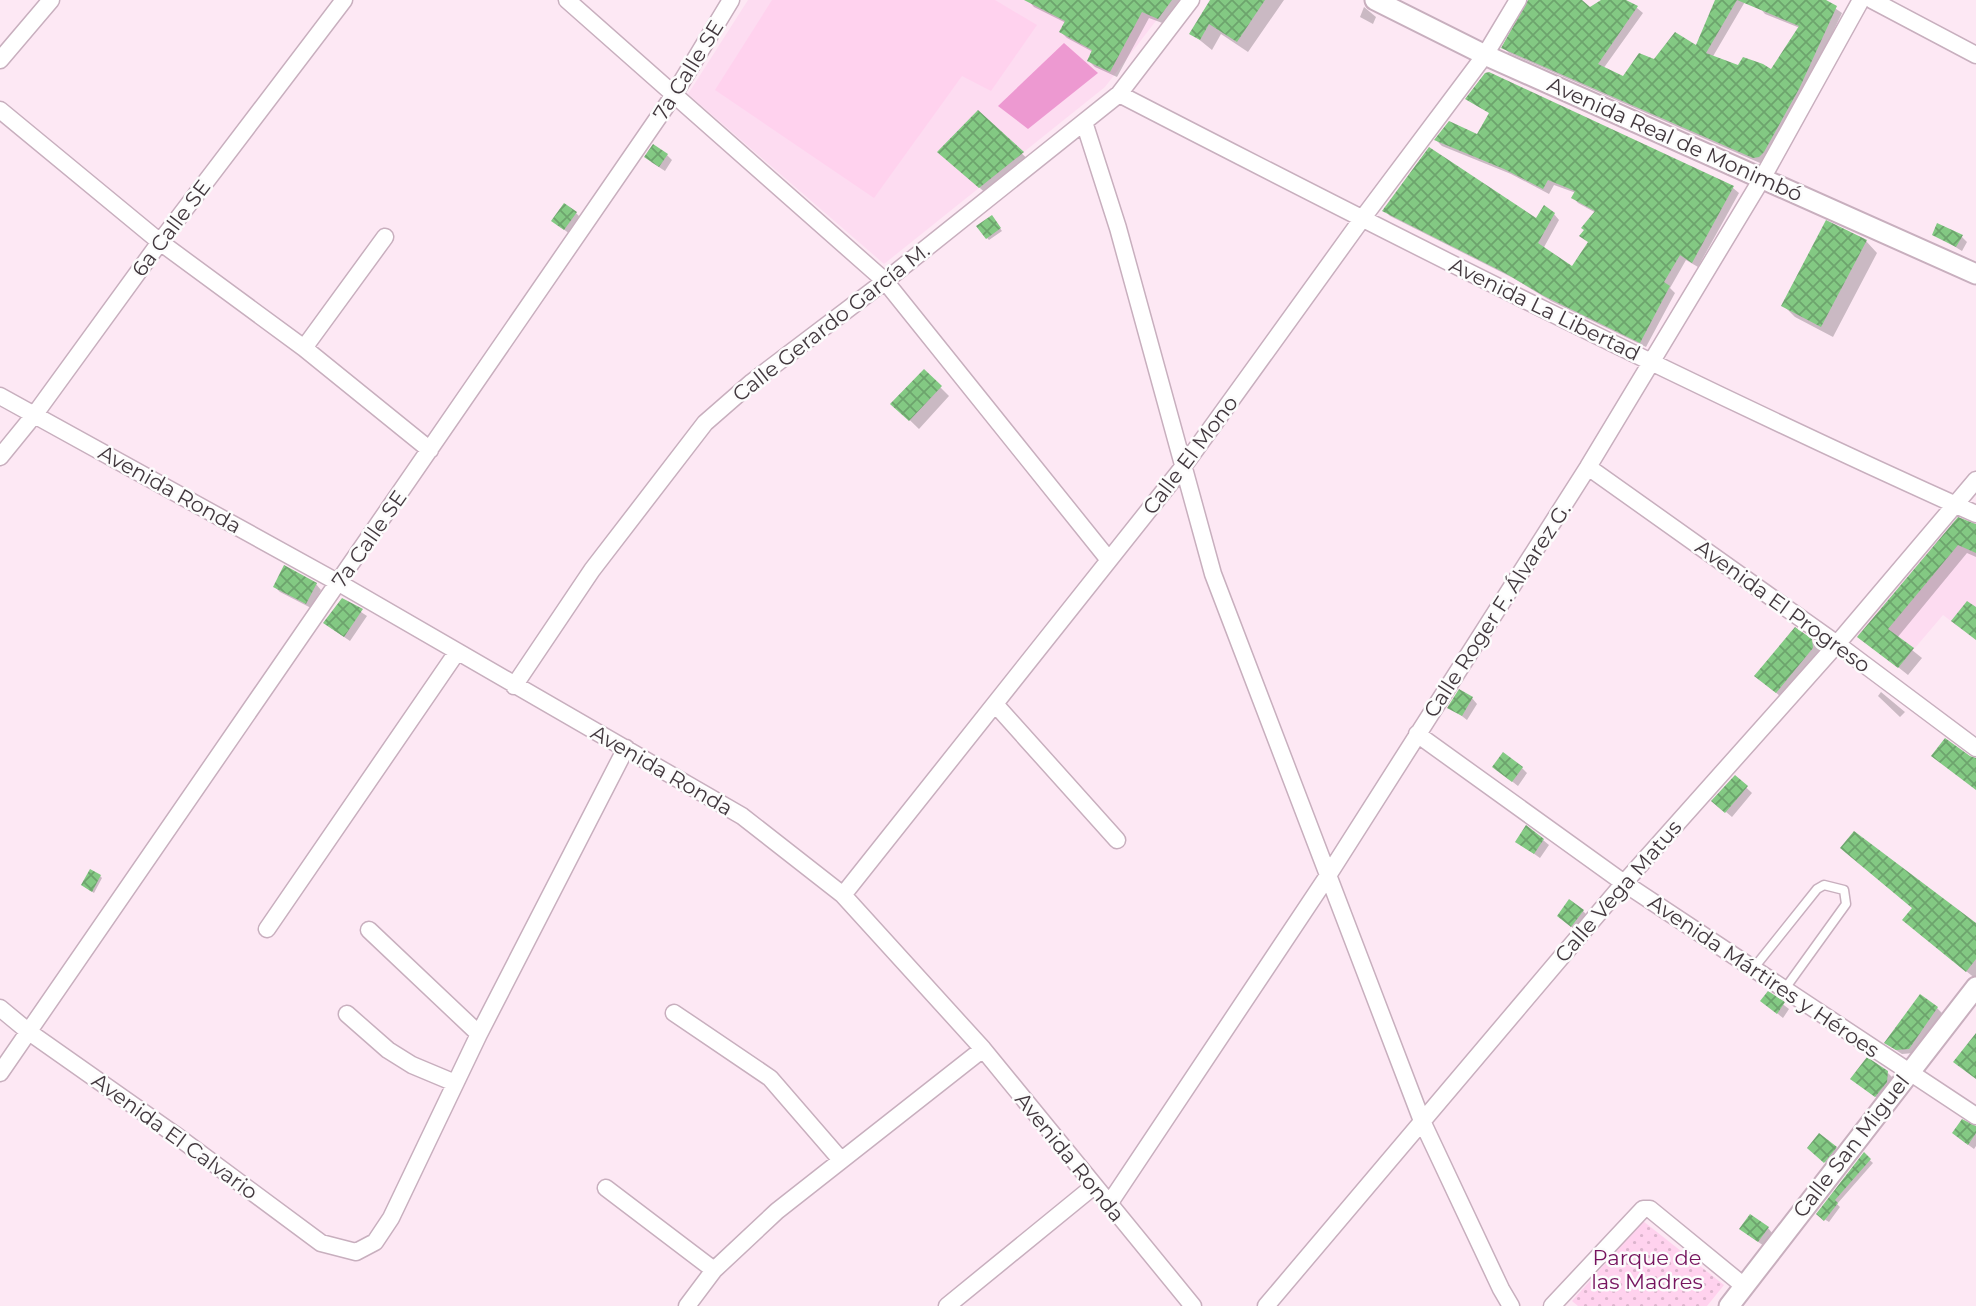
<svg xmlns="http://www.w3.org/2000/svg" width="1976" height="1306" viewBox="0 0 1976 1306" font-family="Montserrat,sans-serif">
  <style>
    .built { fill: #fddcf1 }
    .grass { fill: url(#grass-dots) }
    .pitch { fill: #ffd2ee }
    .water { fill: #ed99d1 }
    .shadow { fill: #0003 }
    .building { fill: url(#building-cross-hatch) }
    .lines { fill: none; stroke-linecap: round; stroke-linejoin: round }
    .service-casing { stroke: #c8afbe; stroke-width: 11 }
    .minor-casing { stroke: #c8afbe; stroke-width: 19 }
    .tertiary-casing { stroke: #c8afbe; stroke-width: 23 }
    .service { stroke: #fff; stroke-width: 8 }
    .minor { stroke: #fff; stroke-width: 16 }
    .tertiary { stroke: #fff; stroke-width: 19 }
    .labels { text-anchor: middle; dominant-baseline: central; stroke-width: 5; stroke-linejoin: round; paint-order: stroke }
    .street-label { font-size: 21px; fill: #42383e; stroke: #fcfcfc }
    .park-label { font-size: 21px; fill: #76145e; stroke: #fcfcfc }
  </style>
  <defs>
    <pattern id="grass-dots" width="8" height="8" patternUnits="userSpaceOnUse" patternTransform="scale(1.75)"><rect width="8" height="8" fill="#ffd2ee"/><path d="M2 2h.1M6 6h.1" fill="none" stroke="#dcb5cd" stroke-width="1.8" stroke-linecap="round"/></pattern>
    <pattern id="building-cross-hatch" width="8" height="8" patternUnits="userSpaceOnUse" patternTransform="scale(1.75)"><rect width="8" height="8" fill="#83c983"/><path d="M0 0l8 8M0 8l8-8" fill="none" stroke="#6da46d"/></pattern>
  </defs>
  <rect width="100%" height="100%" fill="#fde8f4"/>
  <path class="built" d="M748,0H1172L1105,87L884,264L688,94Z
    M1955,514L1976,523V640L1943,615L1898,668L1852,633Z"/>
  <path class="grass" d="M1643,1221L1724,1285L1707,1306H1578L1572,1301Z"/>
  <path class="pitch" d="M772,0H995L1037,25L991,91L962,76L874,198L715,90Z"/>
  <path class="water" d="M1064,43L1098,73L1028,129L998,106Z"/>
  <path class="shadow" d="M1028,0H1183L1165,24L1149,18L1117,77L1095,67L1089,61L1093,52L1067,38L1061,32L1066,23L1034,7Z
    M1213,0H1284L1248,52L1221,34L1212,50L1191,33Z
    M1529,0H1579L1590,9L1604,0H1625L1637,8L1643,13L1603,69L1624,79L1654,61L1697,47L1717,0H1746L1712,58L1738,68L1771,72L1800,28L1765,14L1760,8L1764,0H1823L1842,13L1803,95L1765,162L1760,163L1509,53L1504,48Z
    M1364,7L1376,17L1373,24L1360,17Z
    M1488,74L1733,188L1739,193L1698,267L1686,260L1670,288L1675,293L1646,347L1551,301L1513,278L1390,216L1384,210L1537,221L1554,214L1559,220L1543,249L1572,269L1590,243L1582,236L1596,213L1578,203L1573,197L1576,193L1554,185L1549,194L1511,174L1442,146L1436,140L1478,136L1491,114L1468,98Z
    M978,113L1031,162L989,196L948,160Z
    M667,155L672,160L665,171L651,162Z
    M576,213L581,218L570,234L559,226Z
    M993,219L1002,231L989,240L987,238Z
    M1934,234L1962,237L1967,242L1962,251Z
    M1866,241L1877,253L1833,337L1795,317L1783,305Z
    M924,371L949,396L919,429L893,404Z
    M1976,527V557L1967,553L1897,638L1922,658L1908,675L1859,636Z
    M316,584L321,590L311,608L280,592L275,587Z
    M343,600L367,616L350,641L331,628Z
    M1811,641L1820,650L1821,657L1785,700L1765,684Z
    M1881,692L1905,712L1900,717L1878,696Z
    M1472,698L1477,704L1467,720L1450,707Z
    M1522,768L1527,773L1518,786L1500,772Z
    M1735,777L1752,793L1732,817L1719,806Z
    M1543,840L1549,845L1540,858L1517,842Z
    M100,876L102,878L94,893L85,887Z
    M1583,911L1588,916L1577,931L1564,921Z
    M1976,926V979L1916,931Z
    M1768,993L1789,1009L1783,1018L1768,1006Z
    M1937,1008L1942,1013L1914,1053L1902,1054L1891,1047Z
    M1887,1072L1893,1078L1892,1087L1881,1101L1858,1084Z
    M1976,1129V1146L1974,1149L1959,1138Z
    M1836,1148L1841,1153L1831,1167L1814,1153Z
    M1864,1155L1873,1163L1837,1204L1840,1207L1829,1222L1821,1217Z
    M1768,1228L1773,1234L1764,1246L1747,1234Z"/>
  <path class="building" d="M1024,0H1172L1158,19L1142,12L1110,72L1087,61L1092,50L1059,32L1065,21Z
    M1210,0H1265L1237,42L1209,24L1200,40L1189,34Z
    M1528,0H1582L1590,7L1601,0H1626L1638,6L1598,64L1623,76L1639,53L1654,59L1675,32L1696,45L1715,0H1737L1706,53L1738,65L1743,57L1763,64L1771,69L1799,26L1737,0H1826L1837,6L1799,89L1764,152L1759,157L1753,158L1501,48Z
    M1489,72L1734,186L1692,263L1680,255L1664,282L1670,286L1640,343L1544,296L1505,273L1382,211L1429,147L1536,218L1544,205L1555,213L1538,243L1572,266L1588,242L1579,236L1584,230L1581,228L1595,211L1571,198L1575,191L1548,180L1543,189L1504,169L1434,140L1449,121L1477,134L1489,113L1465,99L1485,73Z
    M978,110L1024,152L979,188L937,152Z
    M653,144L668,154L659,167L644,157Z
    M564,203L577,212L564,230L551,221Z
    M992,215L1001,228L986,239L976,226Z
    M1826,220L1867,240L1821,327L1781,306Z
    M1937,223L1963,235L1956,247L1932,235Z
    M924,369L942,386L909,421L890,404Z
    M1958,517L1976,524V553L1958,545L1888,629L1914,648L1898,668L1857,637Z
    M284,565L317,583L306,604L273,587Z
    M342,598L363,609L344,637L323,623Z
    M1967,601L1976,607V640L1951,621Z
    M1795,627L1812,639L1813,648L1776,693L1754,676Z
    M1459,689L1473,697L1462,716L1447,708Z
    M1945,738L1970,756L1976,758V790L1931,756Z
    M1503,752L1523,767L1512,782L1492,767Z
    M1735,775L1748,786L1725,813L1711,801Z
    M1526,825L1544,839L1534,854L1515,842Z
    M1854,831L1976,923V959L1966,972L1902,920L1912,908L1840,848Z
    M90,869L101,875L92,892L81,885Z
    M1569,899L1584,910L1571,927L1557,916Z
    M1768,991L1785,1002L1777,1014L1760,1001Z
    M1920,994L1938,1007L1909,1049L1896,1050L1884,1043Z
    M1976,1033V1079L1953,1062Z
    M1867,1057L1888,1071L1887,1082L1875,1097L1850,1079Z
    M1962,1119L1976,1126V1133L1968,1145L1952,1133Z
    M1819,1133L1837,1147L1824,1163L1807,1148Z
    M1864,1152L1871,1159L1835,1200L1838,1203L1824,1221L1816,1214Z
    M1750,1214L1769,1227L1758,1242L1739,1229Z"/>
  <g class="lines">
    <defs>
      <path id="service" d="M1753,969L1817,889L1824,885L1844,890L1846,904L1784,990"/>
      <path id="minor" d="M567,0L885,281L1109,560
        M1872,0L1976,55
        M0,60L51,0
        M1119,94C1402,240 1686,384 1976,514
        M0,110L160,242L304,348L430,450
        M1084,122L1118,228L1213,574L1422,1121L1501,1289L1511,1306
        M304,348L385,237
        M0,396L339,583L742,816L843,895L983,1049L1193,1306
        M0,457L35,414L160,242L344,0
        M1588,467L1837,644L1976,748
        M514,686L592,570L705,423L752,382L885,281L1119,94L1191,0
        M995,704L1117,840
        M1417,734L1624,883L1976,1116
        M843,895L1183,467L1362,219L1485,55L1518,0
        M267,929L457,652
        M369,930L479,1034
        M0,1008L29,1032L174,1134L321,1243L356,1252L375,1242L391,1218L479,1034L626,748
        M674,1013L770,1078L841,1160
        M347,1014L388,1050L412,1065L455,1083
        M0,1073L673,96L731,0
        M606,1188L714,1270
        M1109,1204L1329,874L1588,467L1763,177L1861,0
        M687,1306L714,1270L777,1211L983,1049
        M947,1306L1094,1186
        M1266,1306L1624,883L1837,644L1976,480
        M1552,1306L1643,1209H1650L1744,1286"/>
      <path id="tertiary" d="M1375,0L1485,55L1976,274
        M1729,1306L1976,987"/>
    </defs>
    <use href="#service" class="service-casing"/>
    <use href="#minor" class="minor-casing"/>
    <use href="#tertiary" class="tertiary-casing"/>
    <use href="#service" class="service"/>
    <use href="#minor" class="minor"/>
    <use href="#tertiary" class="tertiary"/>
  </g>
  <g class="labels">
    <g class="street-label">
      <text transform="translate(688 70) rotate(-58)">7a Calle SE</text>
      <text transform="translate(1675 139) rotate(24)">Avenida Real de Monimbó</text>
      <text transform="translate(171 228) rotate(-53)">6a Calle SE</text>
      <text transform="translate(1545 309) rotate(26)">Avenida La Libertad</text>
      <text transform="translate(831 322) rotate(-38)">Calle Gerardo García M.</text>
      <text transform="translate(1190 455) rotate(-53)">Calle El Mono</text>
      <text transform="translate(170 489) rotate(29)">Avenida Ronda</text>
      <text transform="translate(369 539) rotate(-55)">7a Calle SE</text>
      <text transform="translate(1783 606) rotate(36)">Avenida El Progreso</text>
      <text transform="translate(1497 610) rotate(-57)">Calle Roger F. Álvarez G.</text>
      <text transform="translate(662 770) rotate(30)">Avenida Ronda</text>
      <text transform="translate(1618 891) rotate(-49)">Calle Vega Matus</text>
      <text transform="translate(1764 976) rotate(34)">Avenida Mártires y Héroes</text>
      <text transform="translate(175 1136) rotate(36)">Avenida El Calvario</text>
      <text transform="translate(1851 1146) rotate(-52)">Calle San Miguel</text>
      <text transform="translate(1070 1157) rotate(51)">Avenida Ronda</text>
    </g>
    <g class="park-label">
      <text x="1647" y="1257">Parque de<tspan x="1647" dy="24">las Madres</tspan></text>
    </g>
  </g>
</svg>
